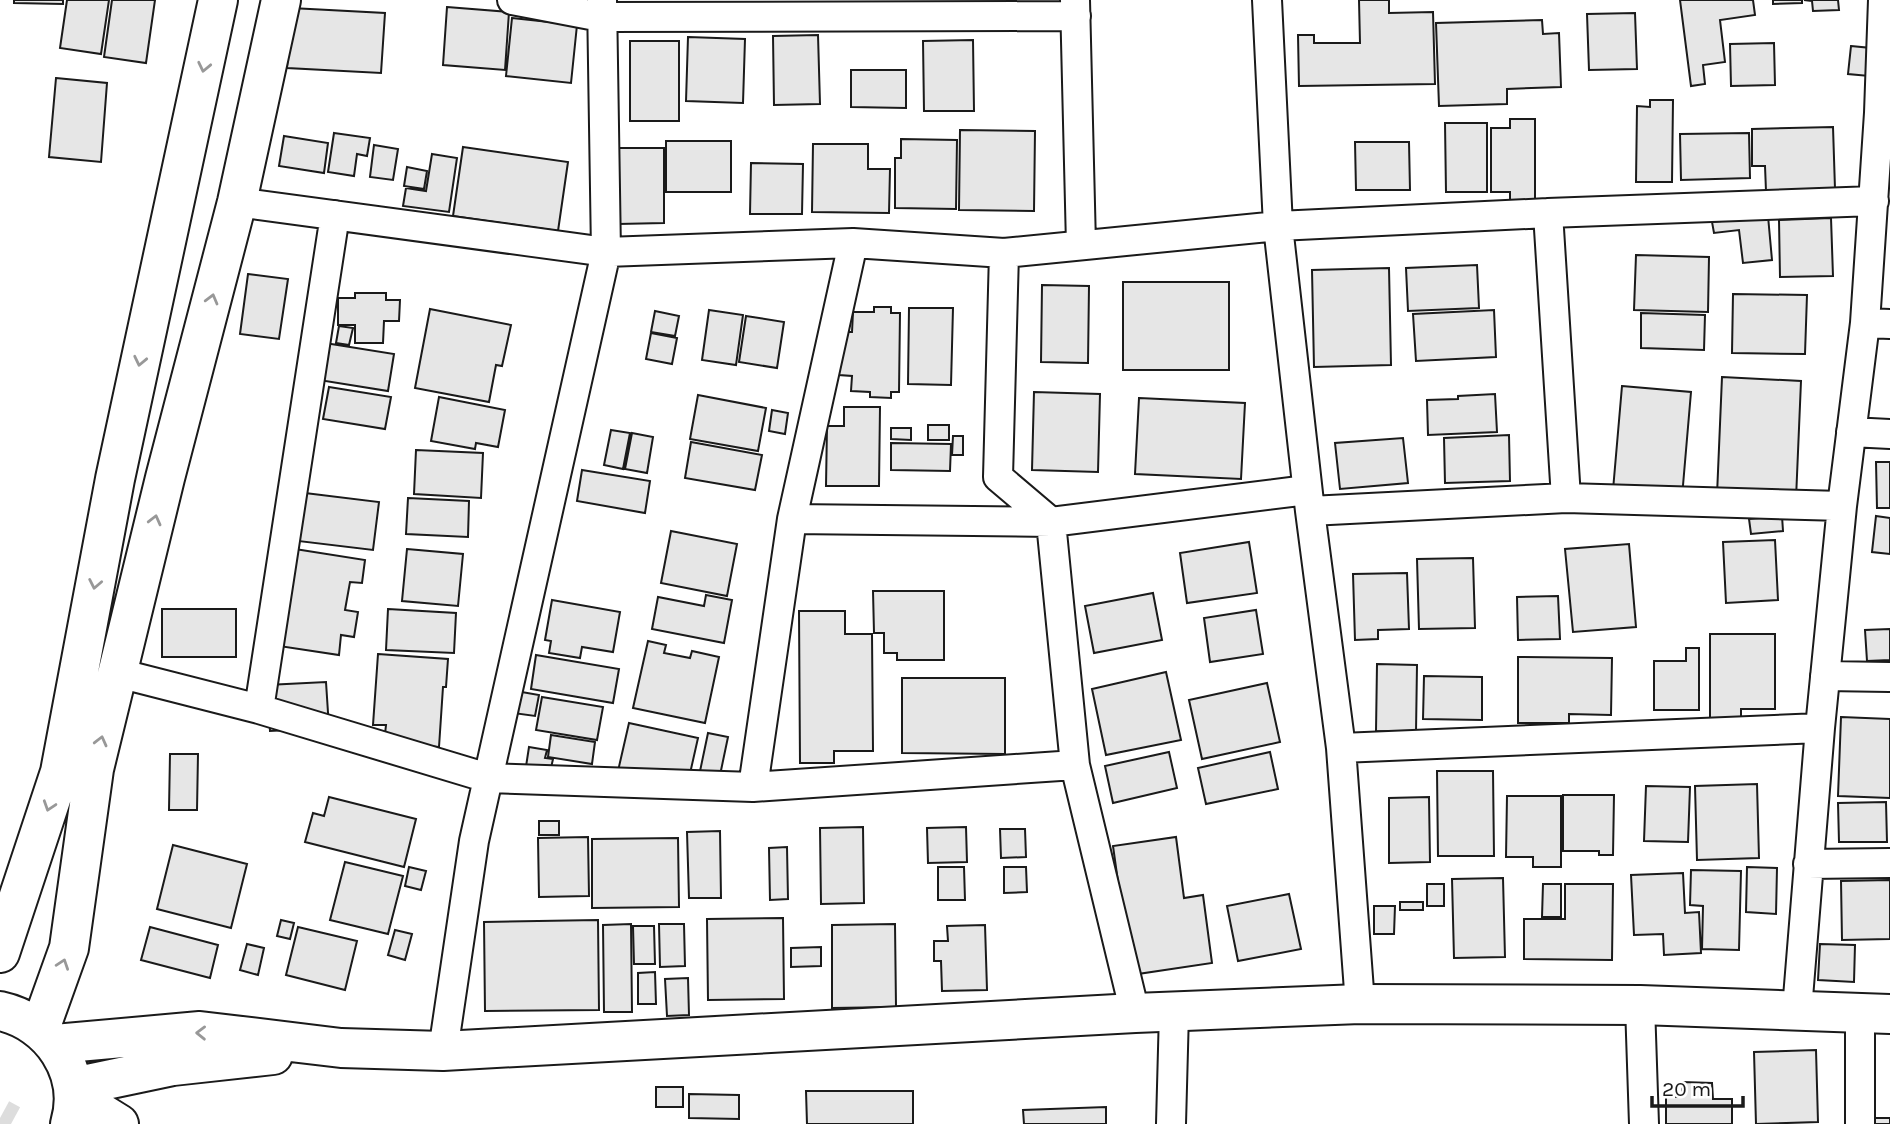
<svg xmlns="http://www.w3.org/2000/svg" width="1890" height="1124" viewBox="0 0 1890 1124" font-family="Karla,sans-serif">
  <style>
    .building { fill: #e6e6e6; stroke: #1a1a1a; stroke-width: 2 }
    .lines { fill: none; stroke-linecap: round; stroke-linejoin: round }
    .secondary-tunnel { stroke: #ddd; stroke-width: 38; stroke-dasharray: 38 19; stroke-linecap: butt }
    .minor-casing { stroke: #1a1a1a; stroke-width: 32 }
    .secondary-casing { stroke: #1a1a1a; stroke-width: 42 }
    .minor { stroke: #fff; stroke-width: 28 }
    .secondary { stroke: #fff; stroke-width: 38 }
    .oneway { stroke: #989898 }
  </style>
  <rect width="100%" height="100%" fill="#fff"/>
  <path class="building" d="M14,0H63V4L14,3Z
    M67,0H109L101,54L60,48Z
    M112,0H155L146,63L104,57Z
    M1359,0H1389V13L1433,12L1435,84L1299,86L1298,35H1314V43H1360Z
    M1680,0H1753L1755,15L1720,20L1725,62L1703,65L1705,84L1691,86Z
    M1773,0H1802V3L1773,4Z
    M1838,0L1839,10L1813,11L1812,1L1804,0Z
    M447,7L509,12L505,70L443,65Z
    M291,8L385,13L381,73L287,68Z
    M1635,13L1637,69L1589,70L1587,14Z
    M512,18L577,25L571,83L506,76Z
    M1542,20L1543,34L1559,33L1561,87L1507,89V104L1439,106L1436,23Z
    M818,35L820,104L774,105L773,36Z
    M688,37L745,39L743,103L686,101Z
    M973,40L974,111H924L923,41Z
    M630,41H679V121H630Z
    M1774,43L1775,85L1731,86L1730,44Z
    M1851,46L1871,48L1869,76L1848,74Z
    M851,70H906V108L851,107Z
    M56,78L107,83L101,162L49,157Z
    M1650,100H1673L1672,182H1636L1637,106L1650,107Z
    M1510,119H1535V204H1510V192H1491V128H1510Z
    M1445,123H1487V192H1446Z
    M1833,127L1835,189L1766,191L1765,166H1752V129Z
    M960,130L1035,131L1034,211L959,210Z
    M334,133L370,138L367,156L357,154L354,176L328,172Z
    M1749,133L1750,178L1681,180L1680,134Z
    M284,136L328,143L324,173L279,166Z
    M901,139L957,140L956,209L895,208V158H901Z
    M666,141H731V192H666Z
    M1355,142H1409L1410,190H1356Z
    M813,144H868V169H890L889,213L812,212Z
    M374,145L398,149L393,180L370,177Z
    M463,147L568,162L558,231L453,216Z
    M617,148H664V223L618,224Z
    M432,154L457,158L449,212L403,206L406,188L426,191Z
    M751,163L803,164L802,214H750Z
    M407,167L427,171L424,189L404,186Z
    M1768,216L1772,260L1743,263L1739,230L1714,233L1712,222Z
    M1831,218L1833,276L1780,277L1779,220Z
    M1636,255L1709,257L1708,312L1634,310Z
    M1477,265L1479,308L1408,311L1406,268Z
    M1389,268L1391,365L1314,367L1312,270Z
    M248,274L288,279L279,339L240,334Z
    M1123,282H1229V370H1123Z
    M1042,285L1089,286L1088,363L1041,362Z
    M355,293H386V300H400L399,321H384L383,343H355V325H338V298H355Z
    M1733,294L1807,295L1805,354L1732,353Z
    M874,307H891V313H900L899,392H891V398L870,397V392L851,391L852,376L839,375V332H852L853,312H874Z
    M909,308H953L951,385L908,384Z
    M430,309L511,325L502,366L496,365L489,402L415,388Z
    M709,310L743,315L736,365L702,360Z
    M1494,310L1496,357L1416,361L1413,314Z
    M655,311L679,316L675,336L651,332Z
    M1641,313L1705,315L1704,350L1641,348Z
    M746,316L784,322L777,368L739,362Z
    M339,326L353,328L349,345L336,343Z
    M651,333L677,338L672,364L646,359Z
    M325,343L394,354L388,391L319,380Z
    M1722,377L1801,381L1796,499L1717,495Z
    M1622,386L1691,392L1682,497L1613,490Z
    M329,387L391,397L385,429L323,419Z
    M1034,392L1100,394L1098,472L1032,470Z
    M1495,394L1497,432L1428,435L1427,400L1458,399V396Z
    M698,395L766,408L758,451L690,439Z
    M439,397L505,410L498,447L476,443L475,449L431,441Z
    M1139,398L1245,403L1241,479L1135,474Z
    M844,407H880L879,486H826L827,426H844Z
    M772,410L788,413L785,434L769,431Z
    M928,425H949V440H928Z
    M891,428H911V440L891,439Z
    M611,430L630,433L623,469L604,465Z
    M632,433L653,437L647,473L625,469Z
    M1509,435L1510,481L1445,483L1444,438Z
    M953,436H963V455H952Z
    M1403,438L1408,483L1340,489L1335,443Z
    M691,442L762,455L755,490L685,478Z
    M891,443L951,444L950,471L891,470Z
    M416,450L483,453L481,498L414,494Z
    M1876,462H1890V508H1877Z
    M582,470L650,481L645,513L577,501Z
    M305,493L379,502L373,550L298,541Z
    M408,498L469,501L468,537L406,534Z
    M1782,516L1783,531L1751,534L1749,519Z
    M1876,516L1890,518V554L1872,552Z
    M671,531L737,544L727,596L661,583Z
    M1775,540L1778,600L1726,603L1723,542Z
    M1249,542L1257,593L1187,603L1180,553Z
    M1629,544L1636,627L1573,632L1565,549Z
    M295,549L365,560L362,583L350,582L345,610L358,612L354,637L341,635L339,655L279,646Z
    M407,549L463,554L458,606L402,601Z
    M1473,558L1475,628L1419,629L1417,559Z
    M1407,573L1409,629L1378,630V639L1355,640L1353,574Z
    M873,591H944V660H897V653H884V633H874Z
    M1153,593L1162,640L1094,653L1085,606Z
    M706,595L732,600L724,643L652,629L658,597L704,606Z
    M1558,596L1560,639L1518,640L1517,597Z
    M552,600L620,612L613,652L582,647L580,658L549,653L551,641L545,640Z
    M162,609H236V657H162Z
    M388,609L456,613L454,653L386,650Z
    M1256,610L1263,654L1210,662L1204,618Z
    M799,611H845V634H872L873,751H834V763H800Z
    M1890,629V660L1867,661L1865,630Z
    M1710,634H1775V709H1741V724H1710Z
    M648,641L666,645L664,653L690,658L692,651L719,657L705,723L633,708Z
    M1686,648H1699V710H1654V661H1686Z
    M378,654L448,659L446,687H443L439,747L384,743L386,725H373Z
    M536,655L619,669L613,703L531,689Z
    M1518,657L1612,658L1611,715L1569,714V723H1518Z
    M1377,664L1417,665L1416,732L1376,731Z
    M1166,672L1181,740L1106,755L1092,689Z
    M1424,676L1482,677V720L1423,719Z
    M902,678H1005V754L902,753Z
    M326,682L329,728L270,731L267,685Z
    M1267,683L1280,742L1202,759L1189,700Z
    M516,691L539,695L535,716L513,713Z
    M542,697L603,707L597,740L536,730Z
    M1841,717L1890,719V798L1838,796Z
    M629,723L698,738L689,778L618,771Z
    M708,733L728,737L719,780L699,776Z
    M551,735L595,742L592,764L548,757Z
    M529,747L547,750L545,758L553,759L549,777L525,773Z
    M1169,752L1177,788L1113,803L1105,766Z
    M1270,752L1278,789L1206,804L1198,768Z
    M170,754H198L197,810H169Z
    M1437,771H1493L1494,856H1438Z
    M1757,784L1759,858L1697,860L1695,786Z
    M1646,786L1690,787L1688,842L1644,841Z
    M1563,795H1614L1613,855H1599V851H1563Z
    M1507,796H1561V867H1533V857H1506Z
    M329,797L416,819L404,867L305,842L313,813L324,816Z
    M1429,797L1430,862L1389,863V798Z
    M1886,802L1887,842H1839L1838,803Z
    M539,821H559V835H539Z
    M863,827L864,903L821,904L820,828Z
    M966,827L967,862L928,863L927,828Z
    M1000,829H1025L1026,857L1001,858Z
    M720,831L721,898H689L687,832Z
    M588,837L589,896L539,897L538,838Z
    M1176,837L1184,898L1203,895L1212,963L1131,975L1113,846Z
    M678,838L679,907L592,908V839Z
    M173,845L247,864L231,928L157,909Z
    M787,847L788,899L770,900L769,848Z
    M345,862L403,876L388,934L330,920Z
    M409,867L426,871L421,890L405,886Z
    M938,867H964L965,900H938Z
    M1004,867H1026L1027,892L1004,893Z
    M1747,867L1777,868L1776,914L1746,912Z
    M1691,870L1741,871L1739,950L1702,949L1703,906L1690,905Z
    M1683,873L1685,913L1699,912L1701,953L1664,955L1663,934L1634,935L1631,875Z
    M1503,878L1505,957L1454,958L1452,879Z
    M1890,880V939L1842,940L1841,881Z
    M1427,884H1444V906H1427Z
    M1543,884H1561V917H1542Z
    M1565,884H1613L1612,960L1524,959V919H1565Z
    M1289,894L1301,949L1238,961L1227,906Z
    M1400,902H1423V910H1400Z
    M1374,906H1395L1394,934H1374Z
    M783,918L784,999L708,1000L707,919Z
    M281,920L294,923L290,939L277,936Z
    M598,920L599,1010L485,1011L484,922Z
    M631,924L632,1012H604L603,925Z
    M659,924H684L685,966L660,967Z
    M895,924L896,1007L832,1008V925Z
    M985,925L987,990L942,991L941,961H934V941H948L947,926Z
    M633,926H654L655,964H634Z
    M150,927L218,945L210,978L141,960Z
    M298,927L357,941L345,990L286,975Z
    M395,930L412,934L405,960L388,955Z
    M247,944L264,948L258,975L240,970Z
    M1820,944L1855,945L1854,982L1818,980Z
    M821,947V966L791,967V948Z
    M655,972L656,1004H638V973Z
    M688,978L689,1015L667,1016L665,979Z
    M1816,1050L1818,1122L1756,1124L1754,1052Z
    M1682,1082L1712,1083L1713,1099H1732V1124H1666V1097H1682Z
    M656,1087H683V1107H656Z
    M806,1091H913V1124H807Z
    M689,1094L739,1095V1119L689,1118Z
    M1106,1107V1124H1024L1023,1110Z
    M1874,1118H1890V1124H1874Z"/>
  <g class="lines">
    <path class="secondary-tunnel" d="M0,1118L11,1124"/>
    <defs>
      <path id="minor" d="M512,0L601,17L1076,16
        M1075,0L1081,245
        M1267,0L1278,226L1310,511L1341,748L1360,1004
        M237,202L606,252L853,243L1004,253L1278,226L1548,213L1874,201
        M1548,213L1566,498
        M1004,253L998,477L1051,522L1075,765L1135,1013
        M1865,323L1890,324
        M1851,432L1890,434
        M1310,511L1566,498L1842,506
        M792,519L1051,522L1307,490
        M118,673L259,709L488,778L753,787L1075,765
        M1825,676L1890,677
        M259,709L335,215
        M1341,748L1820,728
        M753,787L792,519L853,243
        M1808,864L1890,863
        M1640,1005L1644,1124
        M1797,1010L1820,728L1842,506L1865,323L1879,113L1883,0
        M443,1051L474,841L606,252L602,0
        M1171,1124L1174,1012
        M1860,1124V1013"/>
      <path id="secondary" d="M0,953L60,772L115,479L218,0
        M0,1011C51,1022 85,1073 70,1124
        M40,1029L69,948L94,769L165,478L237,202L281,0
        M55,1044L200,1031L341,1048L443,1051L1135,1013L1360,1004L1640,1005L1890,1014
        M73,1087L173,1066L273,1055
        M74,1096L119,1124"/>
    </defs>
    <use href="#minor" class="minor-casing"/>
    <use href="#secondary" class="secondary-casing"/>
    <use href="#minor" class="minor"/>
    <use href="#secondary" class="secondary"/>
  </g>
  <defs><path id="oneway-chevron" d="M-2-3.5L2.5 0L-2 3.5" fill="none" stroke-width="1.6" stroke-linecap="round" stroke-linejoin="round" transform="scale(1.75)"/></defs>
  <g class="oneway">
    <use href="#oneway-chevron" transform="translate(204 67) rotate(102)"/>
    <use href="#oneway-chevron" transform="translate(212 299) rotate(-75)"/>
    <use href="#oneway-chevron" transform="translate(140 361) rotate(102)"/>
    <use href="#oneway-chevron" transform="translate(155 520) rotate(-76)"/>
    <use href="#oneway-chevron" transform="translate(95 584) rotate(101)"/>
    <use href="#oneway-chevron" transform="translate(101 741) rotate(-76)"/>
    <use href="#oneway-chevron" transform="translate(49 806) rotate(108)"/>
    <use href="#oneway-chevron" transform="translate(63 964) rotate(-71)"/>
    <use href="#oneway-chevron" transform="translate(201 1033) rotate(-179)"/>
  </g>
  <path d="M1652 1096v10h91v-10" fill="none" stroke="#1a1a1a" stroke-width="3.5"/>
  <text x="1662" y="1096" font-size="21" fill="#1a1a1a" stroke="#ffffff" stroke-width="5" paint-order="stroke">20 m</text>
</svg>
